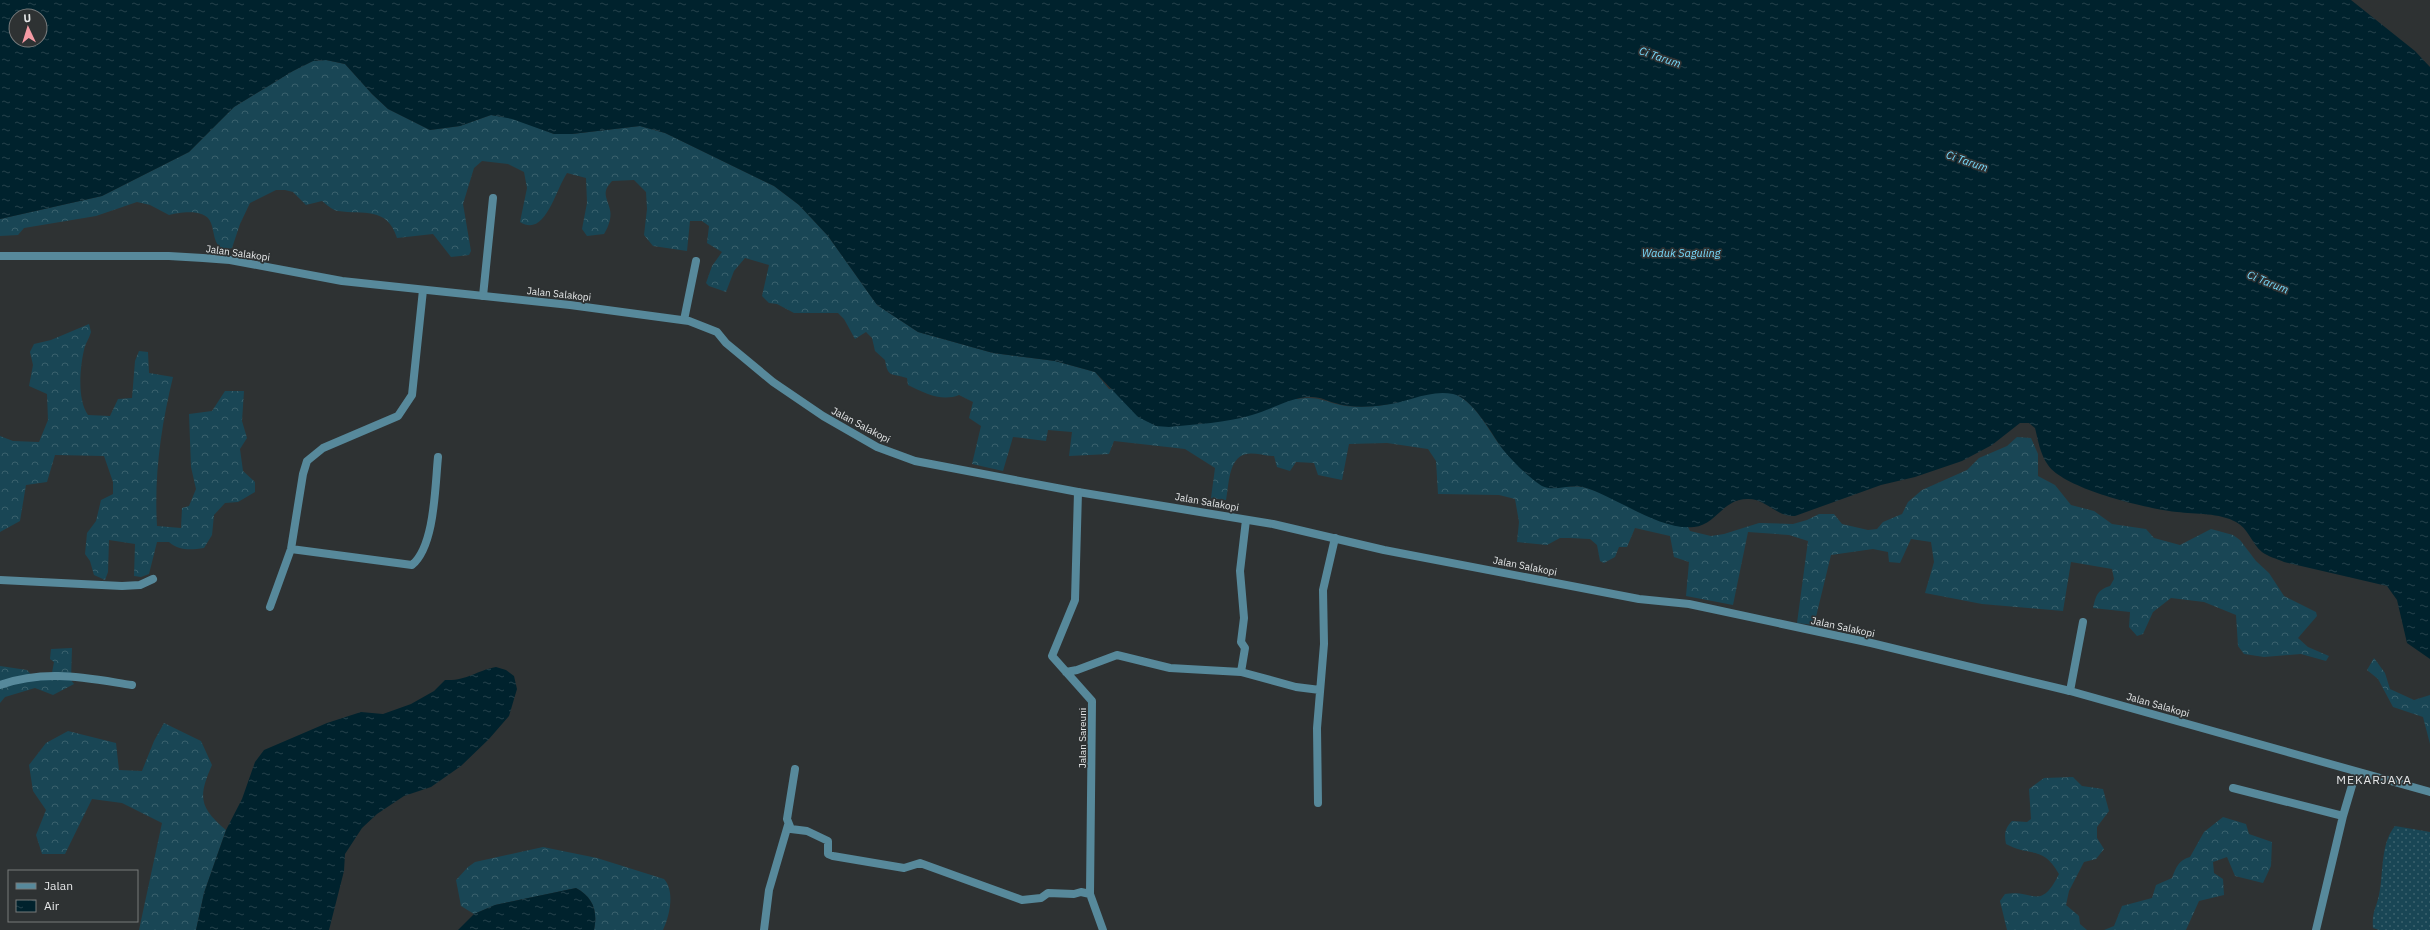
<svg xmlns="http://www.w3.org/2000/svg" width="2430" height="930" viewBox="0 0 2430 930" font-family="'IBM Plex Sans',sans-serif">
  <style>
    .grass { fill: url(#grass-dots) }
    .forest { fill: url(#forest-crowns) }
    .water { fill: url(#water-ripples); fill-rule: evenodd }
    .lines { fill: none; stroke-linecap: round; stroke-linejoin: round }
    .minor { stroke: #57899b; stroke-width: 8 }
    .tertiary { stroke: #57899b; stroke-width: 8 }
    .labels { text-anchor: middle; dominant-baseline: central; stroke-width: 3.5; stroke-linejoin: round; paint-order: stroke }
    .street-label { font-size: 10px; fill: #e5e7e8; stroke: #2e3233 }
    .water-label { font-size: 11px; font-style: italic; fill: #78dafc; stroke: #2e3233 }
    .quarter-label { font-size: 12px; letter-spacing: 1px; fill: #e5e7e8; stroke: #2e3233 }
  </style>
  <defs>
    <pattern id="grass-dots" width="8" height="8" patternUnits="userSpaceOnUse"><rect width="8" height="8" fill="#194655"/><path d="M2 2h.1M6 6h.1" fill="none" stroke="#3a616d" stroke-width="1.8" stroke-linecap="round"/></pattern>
    <pattern id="forest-crowns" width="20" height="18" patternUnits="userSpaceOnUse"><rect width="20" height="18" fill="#194655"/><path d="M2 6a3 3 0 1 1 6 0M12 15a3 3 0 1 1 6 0" fill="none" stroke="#3a616d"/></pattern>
    <pattern id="water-ripples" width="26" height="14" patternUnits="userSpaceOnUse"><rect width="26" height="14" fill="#00222d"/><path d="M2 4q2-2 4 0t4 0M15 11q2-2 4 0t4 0" fill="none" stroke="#25424b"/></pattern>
  </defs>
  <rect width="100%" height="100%" fill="#2e3233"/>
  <path class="grass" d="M2395,826L2430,832V930H2379L2373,928C2372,911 2376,909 2379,895C2384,873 2380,844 2395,826Z"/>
  <path class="forest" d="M326,60L345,64L372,94L388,109L430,130L460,126L491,115L512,118L554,134H572L640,126L665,133L774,186L799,205L828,236L877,305L918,332L993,353L1055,361L1095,372L1109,389L1298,399C1314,396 1322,400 1336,404C1351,408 1370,407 1384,405C1403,403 1438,386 1455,394C1478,405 1488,431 1503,449C1512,460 1524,471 1535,480C1551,493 1569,483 1587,488C1621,498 1651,525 1688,527L1690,531L1711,536L1724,534L1759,523L1793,524L1807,520L1819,514H1834L1842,524L1868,530L1877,529L1883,522L1902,514L1908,502L1922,490L1967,470L1979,458L2007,446L2017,437L2031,438L2038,454V476L2055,485L2071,505L2094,511L2112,524L2146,529L2154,538L2180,545L2211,529L2233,535L2240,540L2256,561L2269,573L2284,596L2316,612L2317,616L2298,638L2308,647L2329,656L2326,661L2301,654L2264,657L2244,654L2238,646L2236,615L2204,602L2171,598L2153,612L2143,634L2137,636L2129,627L2130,612L2093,608C2096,596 2097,590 2110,586L2114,579L2112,569L2071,562L2063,611L1982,604L1925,593L1934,562L1931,542L1911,539L1900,563L1889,562L1888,552L1873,549L1831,555L1814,625L1797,623L1808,541L1789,535L1748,532L1733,605L1686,596L1689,562L1674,557L1670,536L1635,528L1627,547H1619L1615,557L1604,563L1600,561L1597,545L1590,539L1569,538H1560L1547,545L1517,542L1519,522L1515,499L1499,495L1438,494L1436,461L1428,449L1387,443L1349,444L1342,480L1318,475L1314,463L1296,462L1290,471L1277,467L1274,456C1266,456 1253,452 1246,454C1228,458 1229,486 1226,500L1211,498L1215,468L1185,449L1114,441L1109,454L1069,456L1072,432L1048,430L1046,441L1013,437L1003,471L972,464L981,426L969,418L973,402L959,395C942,402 924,393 908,385L907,378C891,373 888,378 885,360L875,351L872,338L866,332L855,339L844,319L838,313H794L777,304L769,303L762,296L769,265L745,258L734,271L726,292L709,286L706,283L712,266L722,252L707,243L709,226L702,221H690L687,251L653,246L644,235L647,209L646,192L634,180L612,181C601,193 607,197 610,210C612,217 608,228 604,234L587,236L582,229L587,203L586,178L567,173C555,191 545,238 520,222L527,188L524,172L508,164L482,161L474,168L463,204L471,251L469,255L451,257L433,234L397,238C387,206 363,215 338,211C332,210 326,204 322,201L306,205L293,192L285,190H276L250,203L240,224L232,248L223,250C213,243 215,234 211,223C206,208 180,212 169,215L150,205L137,202L96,216L24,228L18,235L0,236V219L102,196L189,152L234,107L293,71L313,61Z
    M89,324L91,332C89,339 85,344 84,350C80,367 77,400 88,415L110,416L118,399L132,398L135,361L139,351L148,352L149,373L173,377C161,426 154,476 157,526L181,528L182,508L189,506L196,489L191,467L189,414L212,411L225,391H244L242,421L247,438L240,449L243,471L255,482V492L238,502L225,503L214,515L212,535L204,548C191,550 179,551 169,542H157L149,574L141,577L134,576L135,544L109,540L108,572L105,580L94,575L90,561L85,554L87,533L96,521L101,500L113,494V482L104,456L55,455L47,482L26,485L20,521L0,532V436L13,441L39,442L48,420L47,394L29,386L33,365L30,352L34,344L51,340Z
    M72,648L71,680L74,684L53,695L35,688L5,697L0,703V666L27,670L36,680L51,678L54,662L50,659L51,649Z
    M2374,658L2385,673L2390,689L2414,700L2430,695V744L2423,717L2393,707L2378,679L2367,670Z
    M164,723L201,741L212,765C198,797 199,807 226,830L204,893L196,930H139L162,823L122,803L92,799L65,854H42L36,835L46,810L33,791L29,765L46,743L68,731L116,743L119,770L142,771L154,741Z
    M2073,777L2082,786L2103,789L2109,811L2097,827V838L2104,849L2096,859L2084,862L2069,891L2066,905L2079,916L2080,924L2087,930H2007L2000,901L2005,894C2034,889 2040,912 2059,874C2043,845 2030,857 2006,844C2004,834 2005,828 2012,821L2027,822L2031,819L2029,789L2044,778Z
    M2223,817L2246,824L2249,834L2272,842L2271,866L2263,883L2235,876L2227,857L2213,862L2214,873L2223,879L2224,895L2199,901L2186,930H2104L2114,926L2122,906L2152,898L2156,885L2172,878C2176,867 2179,860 2190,857L2204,832Z
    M543,847L597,858L664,879C675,891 670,915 663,930H594C598,911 593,897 576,888L495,905L474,914L461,906L456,880L468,867L475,862Z"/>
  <path class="water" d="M0,0H2351L2415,51L2430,67V659L2407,643L2397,600L2387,586L2284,562C2277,559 2267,556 2262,552C2252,544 2248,528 2236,522C2220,513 2195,514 2177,512C2148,509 2064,489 2048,465C2040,454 2038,440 2035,428L2029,423H2020L1992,445L1962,461L1915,477L1881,485L1795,516C1776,517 1766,498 1747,499C1723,499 1716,525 1694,527C1660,531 1615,496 1583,487C1569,484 1554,492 1542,486C1530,479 1509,458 1501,447C1491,432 1472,398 1453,394C1430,389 1406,403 1384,405C1369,407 1350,408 1335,403C1327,401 1321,397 1312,397C1292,396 1271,410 1252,415C1226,423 1196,424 1169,427L1156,426L1138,417L1095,372L1055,361L993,353L918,332L877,305L828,236L799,205L774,186L665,133L640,126L572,134H554L512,119L491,115L460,126L430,130L388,109L372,94L345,64L326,60L313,61L293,71L234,107L189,152L102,196L0,219ZM16,16H40V40H16Z
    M496,667L506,670L514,676L517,689L509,716L489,739L461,766L431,787L404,796L377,814L362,828L345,854L344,871L329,930H196L204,893L226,830L242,799L255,762L264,750L327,723L361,712L383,714L411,704L434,691L445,680C467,681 475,671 496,667Z
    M576,888C593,897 598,911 594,930H458L474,914L495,905Z"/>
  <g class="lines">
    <path class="minor" d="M483,296L493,198
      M684,320L696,261
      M1078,492L1075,600L1052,656L1092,701L1090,894L1103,930
      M291,549L412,565C435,546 435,486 438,457
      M0,580L122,586L140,585L153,579
      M270,607L291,549L303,474L307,461L323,448L398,416L412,395L423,290
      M1066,672L1077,670L1117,655L1170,668L1241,672L1296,687L1320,690
      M1241,672L1245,648L1241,642L1244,618L1240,571L1246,520
      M0,685C46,669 85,678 132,685
      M2070,691L2083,622
      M795,769L787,819L791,829L807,831L828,841V854L833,856L904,868L920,863L1022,900L1041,898L1048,893L1074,894L1081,892L1090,894
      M2233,788L2343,816
      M1318,803L1317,728L1324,644L1323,590L1335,538
      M764,930L769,890L788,825
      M2316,930L2343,816L2356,772"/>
    <path class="tertiary" d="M0,256H169L203,258L230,260L342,281L570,305L689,321L717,332L726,343L773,382L823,416L877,447L915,461L1078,492L1273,524L1384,550L1639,599L1689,604L1871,643L2070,691L2430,792"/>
  </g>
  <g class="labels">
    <g class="street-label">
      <text transform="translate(238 253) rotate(8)">Jalan Salakopi</text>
      <text transform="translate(559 294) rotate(6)">Jalan Salakopi</text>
      <text transform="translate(861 425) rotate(28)">Jalan Salakopi</text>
      <text transform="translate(1207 502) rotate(10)">Jalan Salakopi</text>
      <text transform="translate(1525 566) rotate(11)">Jalan Salakopi</text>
      <text transform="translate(1843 627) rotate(12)">Jalan Salakopi</text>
      <text transform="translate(2158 705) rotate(16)">Jalan Salakopi</text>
      <text transform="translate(1082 738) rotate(-90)">Jalan Sareuni</text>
    </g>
    <g class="water-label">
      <text transform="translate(1660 57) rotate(19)">Ci Tarum</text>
      <text transform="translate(1967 161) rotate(19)">Ci Tarum</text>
      <text x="1681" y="253">Waduk Saguling</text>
      <text transform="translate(2268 282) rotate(22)">Ci Tarum</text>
    </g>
    <g class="quarter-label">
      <text x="2374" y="779">MEKARJAYA</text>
    </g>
  </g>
  <rect x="8" y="870" width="130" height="52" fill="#2e3233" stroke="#777a7b"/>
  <rect x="16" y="883" width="20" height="6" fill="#57899b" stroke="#777a7b"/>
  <text x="44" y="890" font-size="12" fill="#e5e7e8">Jalan</text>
  <rect x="16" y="900" width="20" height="12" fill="url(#water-ripples)" stroke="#777a7b"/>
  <text x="44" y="910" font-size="12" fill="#e5e7e8">Air</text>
  <g transform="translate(28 28) rotate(356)"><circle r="19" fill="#2e3233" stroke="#777a7b"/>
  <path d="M0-3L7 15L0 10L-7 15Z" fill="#f49aa4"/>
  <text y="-6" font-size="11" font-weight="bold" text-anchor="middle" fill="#e5e7e8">U</text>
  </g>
</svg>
